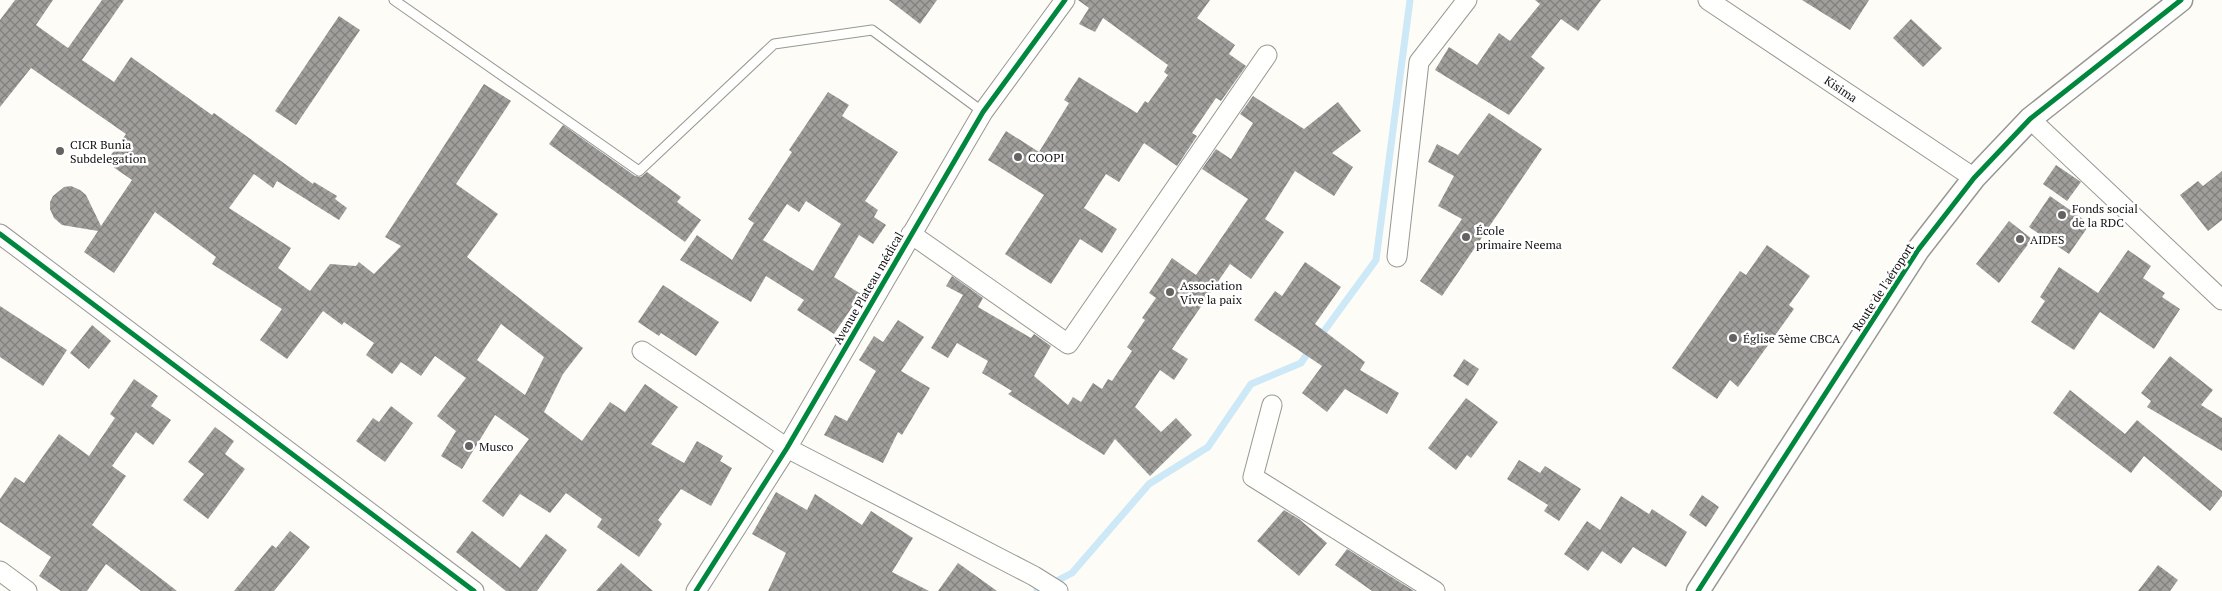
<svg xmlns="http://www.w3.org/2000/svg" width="2222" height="591" viewBox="0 0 2222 591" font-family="'PT Serif',serif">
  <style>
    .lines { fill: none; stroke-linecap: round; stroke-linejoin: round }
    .stream { stroke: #cde8f7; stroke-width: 7 }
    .building { fill: url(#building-cross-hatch); fill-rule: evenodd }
    .service-casing { stroke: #979795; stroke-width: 11 }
    .minor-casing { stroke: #979795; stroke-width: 21 }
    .tertiary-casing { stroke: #979795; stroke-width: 25 }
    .service { stroke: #fffffe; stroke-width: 9 }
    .minor { stroke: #fffffe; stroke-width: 19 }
    .tertiary { stroke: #fffffe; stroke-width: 22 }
    .cycleway-casing { stroke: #fff; stroke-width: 8 }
    .cycleway { stroke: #00873e; stroke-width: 5 }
    .poi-dot { fill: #646362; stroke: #fff; stroke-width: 2 }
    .labels { text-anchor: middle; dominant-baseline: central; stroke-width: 5; stroke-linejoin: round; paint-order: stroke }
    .street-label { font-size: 12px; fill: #111; stroke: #fff }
    .poi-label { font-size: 12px; fill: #111; stroke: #fff; text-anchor: start }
  </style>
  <defs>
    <pattern id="building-cross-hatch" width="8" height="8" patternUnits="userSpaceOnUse" patternTransform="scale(1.25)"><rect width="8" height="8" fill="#a19f9c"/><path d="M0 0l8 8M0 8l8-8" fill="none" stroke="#82807e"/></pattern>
  </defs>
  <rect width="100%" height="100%" fill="#fdfcf7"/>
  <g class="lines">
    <path class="stream" d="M1319,338L1376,260L1410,0
      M1037,591L1072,573L1149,484L1208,447L1251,384L1301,363L1311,348"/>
  </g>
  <path class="building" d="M15,0H53L36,25L68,48L102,0H124L82,60L114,82L131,57L212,115L214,113L313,184L314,182L337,196L335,199L347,208L339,220L277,181L273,188L254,174L229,208L291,248L278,268L310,291L330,264L356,266L359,262L374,274L401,246L385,237L484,84L511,101L456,184L498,214L467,257L583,348L563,374L544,412L582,441L610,402L625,412L645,384L678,407L651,444L684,463L697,441L723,456L720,461L732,468L711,506L681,489L658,520L662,524L639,557L597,527L602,519L566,493L550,513L520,494L503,517L482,501L529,439L495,415L462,469L441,456L456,431L437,416L466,378L435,356L421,376L401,362L392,374L366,355L374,343L344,322L342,325L323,311L287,359L260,340L282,309L212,264L216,257L155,212L114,273L84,252L98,231L62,225L54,218L50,209V202L53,196L64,187L71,186L80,190L86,195L101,226L132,180L106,162L126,134L31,68L0,107V20ZM501,324L544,357L525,395L477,360Z
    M889,0H937L920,24Z
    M1078,0H1210L1197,18L1235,45L1229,54L1246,66L1221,101L1216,98L1192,133L1197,136L1177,166L1144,143L1119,182L1106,174L1084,208L1117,229L1102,253L1080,239L1051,284L1005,254L1044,195L988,160L1006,131L1039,152L1069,103L1064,100L1079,77L1137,113L1145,101L1148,103L1168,75L1164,72L1168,65L1103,18L1095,32L1079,24L1089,8Z
    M1535,0H1601L1578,31L1561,19L1531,57L1545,68L1509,115L1435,70L1449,47L1477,65L1499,33L1510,41L1540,4Z
    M1802,0H1869L1850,30Z
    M339,16L360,30L296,125L275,111Z
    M1911,19L1942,48L1923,67L1893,38Z
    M828,92L849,105L842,116L898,152L865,201L878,210L874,217L886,225L873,244L859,235L834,277L861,294L834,334L797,310L804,300L766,276L751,302L680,260L697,235L732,260L754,223L748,219L792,152L789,150ZM806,201L841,224L813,271L763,240L787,204L799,212Z
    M1253,96L1304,129L1338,102L1361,131L1332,153L1353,167L1334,196L1295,171L1265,219L1284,232L1251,279L1230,264L1172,349L1188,359L1174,380L1160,370L1135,407L1161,432L1176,418L1192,435L1150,476L1115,439L1104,455L1008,394L1012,391L982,373L988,361L957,343L948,358L931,348L963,295L946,286L952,276L983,298L978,307L1031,338L1034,334L1051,346L1034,376L1068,405L1073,397L1081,402L1093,383L1102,389L1108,379L1112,381L1132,351L1127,347L1145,320L1142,318L1156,298L1149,293L1172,258L1196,275L1248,199L1202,169L1216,149L1231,159L1253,123L1240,114Z
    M1489,113L1542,149L1442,296L1420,281L1462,219L1438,206L1454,176L1428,162L1437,144L1458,155Z
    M563,125L635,176L641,177L647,172L681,197L677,202L701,220L685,242L549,144Z
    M2056,165L2081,182L2067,201L2043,184Z
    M2222,171V220L2208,231L2180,195L2198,181L2203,186Z
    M2050,196L2090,224L2069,254L2029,227Z
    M2009,221L2032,239L1999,283L1976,264Z
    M1767,245L1810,276L1789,305L1794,309L1738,387L1730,380L1717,399L1672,368L1740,271L1746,275Z
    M2128,250L2151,266L2143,278L2165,293L2162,297L2180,309L2154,349L2100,312L2074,350L2031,322L2045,301L2040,297L2059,267L2098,293Z
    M1305,262L1341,287L1315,324L1365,362L1360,370L1399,393L1387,414L1345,389L1327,412L1302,393L1322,366L1254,320L1275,291L1282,296Z
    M663,285L719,322L696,356L661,333L659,336L638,322Z
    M0,306L67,350L43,386L0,357Z
    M898,320L924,337L901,371L930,388L902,435L898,432L883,463L824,435L835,415L847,421L876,371L859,360L874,336L883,342Z
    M92,325L111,341L89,369L70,353Z
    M2170,356L2213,390L2201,405L2222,418V451L2147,407L2151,401L2141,393Z
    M1464,359L1479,369L1468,386L1453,376Z
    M134,379L158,396L151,406L171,420L153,445L136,432L112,466L126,476L92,525L177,591H141L106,564L87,591H61L39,576L51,557L0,522V499L15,477L24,483L59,434L89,456L115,418L110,414Z
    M2070,390L2125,434L2137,420L2222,491V496L2210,511L2144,456L2131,473L2053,413Z
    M1466,398L1498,422L1471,458L1467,455L1456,470L1428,448Z
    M391,406L413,423L385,462L356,441L373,418L379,422Z
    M215,427L234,441L225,454L245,469L208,519L183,500L204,474L188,462Z
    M1519,460L1540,473L1545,466L1581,489L1559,521L1544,511L1548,505L1507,479Z
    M776,492L807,510L815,494L862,525L871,511L913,538L892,572L929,591H768L786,553L752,534Z
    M1702,495L1719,507L1706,527L1689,515Z
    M1621,496L1649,514L1652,509L1687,532L1666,567L1633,547L1621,564L1602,551L1588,571L1564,554L1587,521L1600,530Z
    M1284,510L1299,519L1327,543L1299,576L1257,541Z
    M290,531L310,547L274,591H234L272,545L276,548Z
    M472,531L520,568L546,534L567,550L537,591H506L456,552Z
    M1347,549L1414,591H1372L1335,565Z
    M621,563L653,591H596Z
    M958,563L997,591H938Z
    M2158,565L2178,580L2170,591H2138Z"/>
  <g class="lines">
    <defs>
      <path id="service" d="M394,0L639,171L774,44L872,30L983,112"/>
      <path id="minor" d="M1708,0L1974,178
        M2030,119L2222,300
        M0,234L474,591
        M911,234L1068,344L1267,55
        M1397,257L1419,62L1467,0
        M642,351L787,448L1034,576L1058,591
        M1272,405L1253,477L1435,591
        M0,571L27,591
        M696,591L787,448L983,112L1065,0"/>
      <path id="tertiary" d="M1698,591L1918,250L1974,178L2030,119L2181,0"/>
    </defs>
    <use href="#service" class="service-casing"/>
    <use href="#minor" class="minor-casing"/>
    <use href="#tertiary" class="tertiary-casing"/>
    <use href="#service" class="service"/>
    <use href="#minor" class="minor"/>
    <use href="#tertiary" class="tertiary"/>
    <defs>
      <path id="cycleway" d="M0,234L474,591
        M696,591L787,448L983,112L1065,0
        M1698,591L1918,250L1974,178L2030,119L2181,0"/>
    </defs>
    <use href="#cycleway" class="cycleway-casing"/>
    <use href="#cycleway" class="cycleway"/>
  </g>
  <g class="poi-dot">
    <circle cx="60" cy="151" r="5"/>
    <circle cx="1018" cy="157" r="5"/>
    <circle cx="2062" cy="215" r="5"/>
    <circle cx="1466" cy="237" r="5"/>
    <circle cx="2020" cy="239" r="5"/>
    <circle cx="1170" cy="292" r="5"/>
    <circle cx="1733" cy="338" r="5"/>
    <circle cx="469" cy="446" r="5"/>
  </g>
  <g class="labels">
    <g class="street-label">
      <text transform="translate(1841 89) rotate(34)">Kisima</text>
      <text transform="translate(1883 287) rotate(-57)">Route de l'aéroport</text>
      <text transform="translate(868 288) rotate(-60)">Avenue Plateau médical</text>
    </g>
    <g class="poi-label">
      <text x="70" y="144">CICR Bunia<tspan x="70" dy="14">Subdelegation</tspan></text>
      <text x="1028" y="157">COOPI</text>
      <text x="2072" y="208">Fonds social<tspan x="2072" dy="14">de la RDC</tspan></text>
      <text x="1476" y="230">École<tspan x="1476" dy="14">primaire Neema</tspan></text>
      <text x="2030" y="239">AIDES</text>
      <text x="1180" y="285">Association<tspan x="1180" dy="14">Vive la paix</tspan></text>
      <text x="1743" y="338">Église 3ème CBCA</text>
      <text x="479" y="446">Musco</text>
    </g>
  </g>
</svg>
